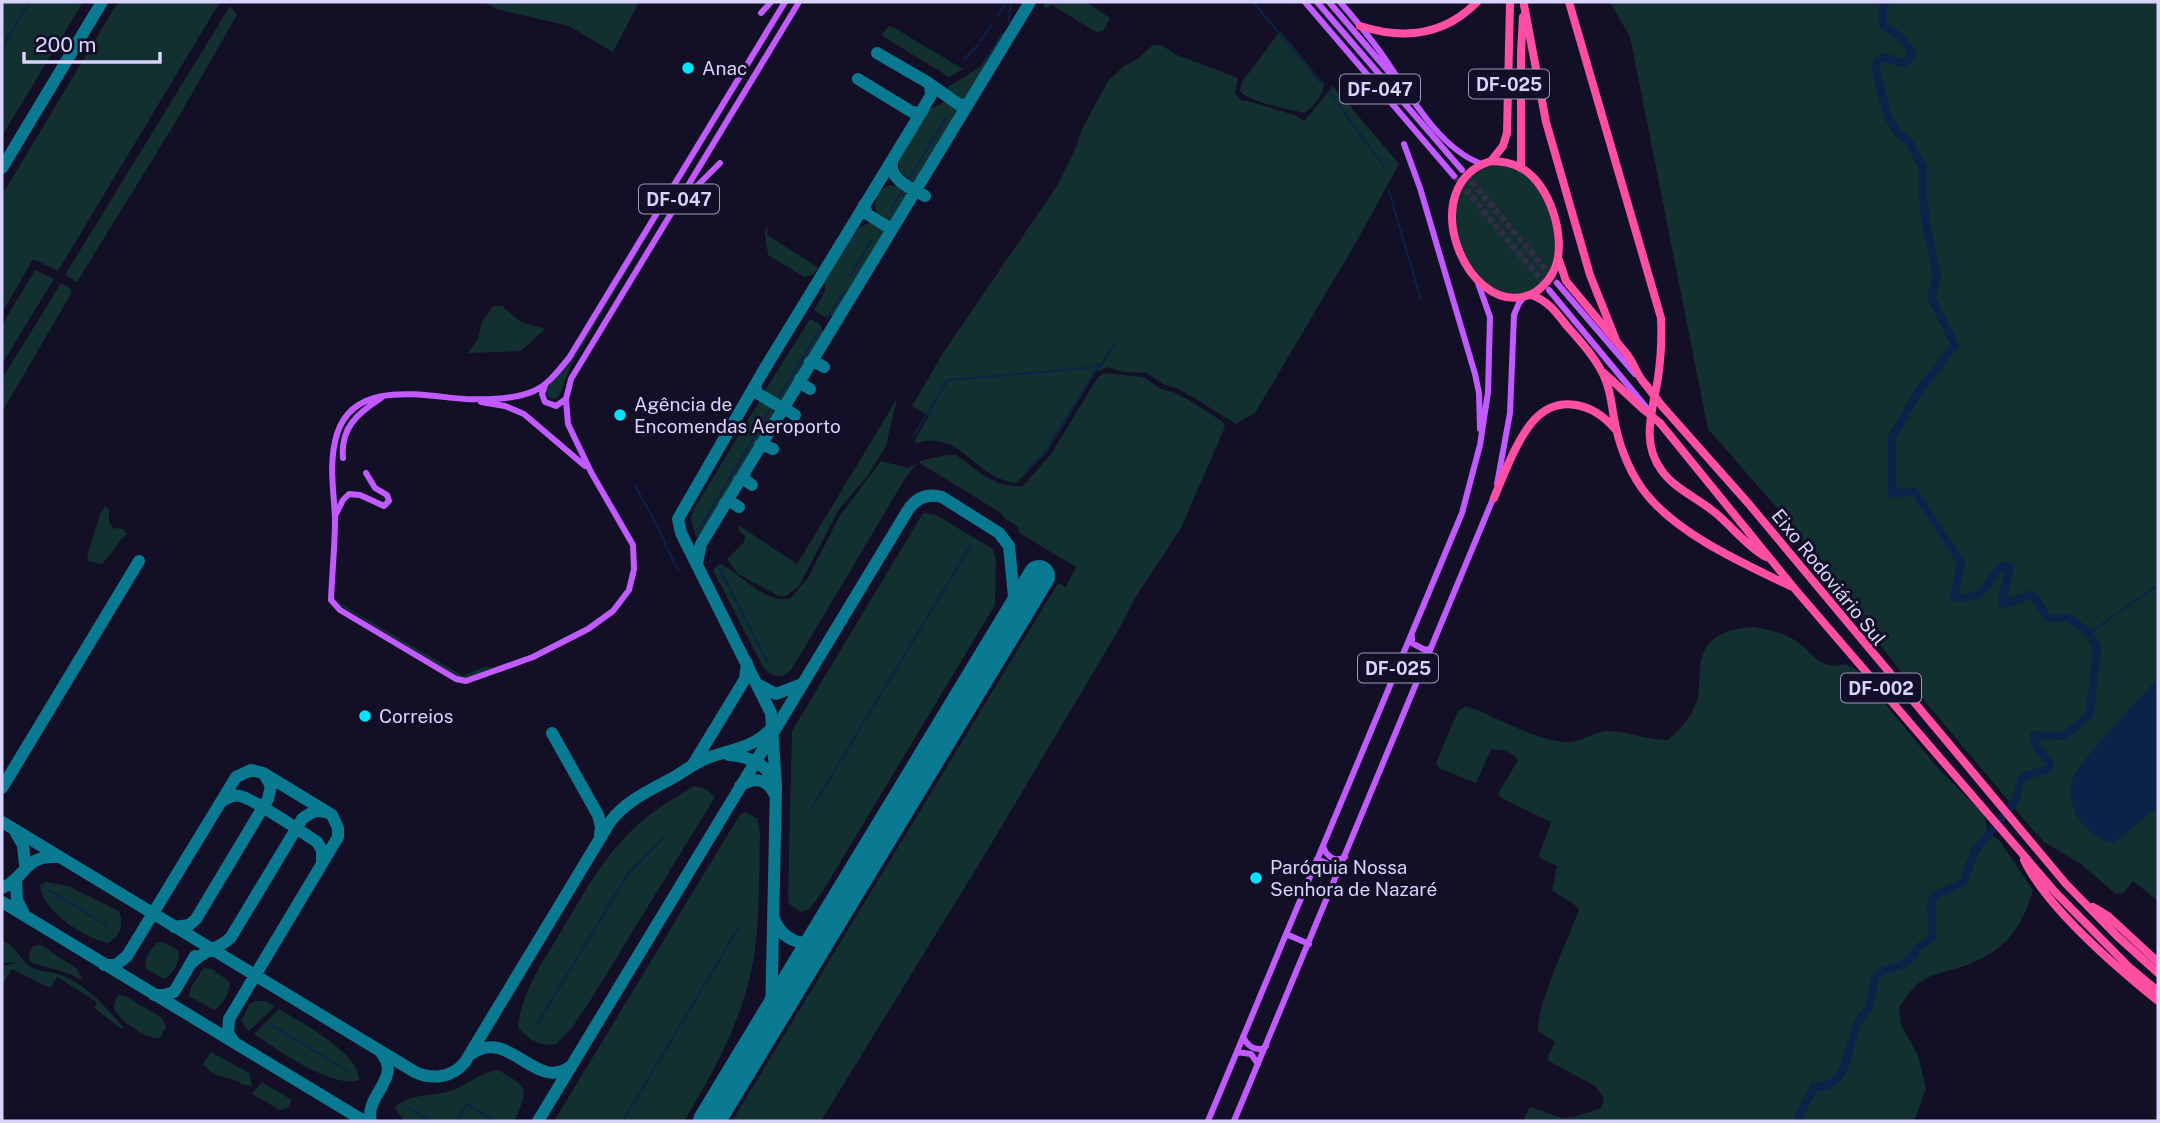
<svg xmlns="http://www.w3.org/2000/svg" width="2160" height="1123" viewBox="0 0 2160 1123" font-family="'Public Sans',sans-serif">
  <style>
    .green { fill: #12302f }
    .water { fill: #0c2248 }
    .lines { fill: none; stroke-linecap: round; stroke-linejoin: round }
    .stream { stroke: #0c2248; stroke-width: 2 }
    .river { stroke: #0c2248; stroke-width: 8 }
    .taxiway { stroke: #0a7a92; stroke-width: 12 }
    .runway { stroke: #0a7a92; stroke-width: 32 }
    .major-tunnel { stroke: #312d47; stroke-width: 6; stroke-dasharray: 6 3; stroke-linecap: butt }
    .major { stroke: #c25bff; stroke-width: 6 }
    .highway { stroke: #ff4fa3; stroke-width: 8 }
    .highway-bridge { stroke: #ff4fa3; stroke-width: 8 }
    .poi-dot { fill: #00e5ff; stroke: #130f26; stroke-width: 2.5 }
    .labels { text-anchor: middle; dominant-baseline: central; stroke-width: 6; stroke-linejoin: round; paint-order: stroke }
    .shield { fill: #130f26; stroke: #9e99be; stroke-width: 2 }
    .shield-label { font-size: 18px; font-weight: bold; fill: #d9d4ff }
    .poi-label { font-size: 19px; fill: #d9d4ff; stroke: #130f26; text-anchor: start }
    .street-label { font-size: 19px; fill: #d9d4ff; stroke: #130f26 }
  </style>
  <rect width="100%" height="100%" fill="#130f26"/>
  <path class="green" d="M2,2H83L2,136Z
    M118,2H220L58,271L33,259L2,313V195Z
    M483,2H639L613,52L569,26L500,10Z
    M1045,2H1086L1110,18L1103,31L1096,32L1052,5L1046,8L1043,6Z
    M1610,2H2158V901L2133,881L2124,893L2116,894L2081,864L2044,842L2033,830L1906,679L1778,509L1708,429L1630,37Z
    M230,6L237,15L178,118L77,282L65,275Z
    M889,26L893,27L963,69L949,77L881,35Z
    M1280,31L1324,84C1323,95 1313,108 1304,113C1289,109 1248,102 1240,91L1242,82Z
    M1005,32L965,100L960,101L947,92L948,87L980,67L1002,33Z
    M1153,45H1161L1177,55L1238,78L1235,93L1242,101H1249L1297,116L1304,121L1333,86L1399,164L1358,239L1255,413L1236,424L1194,398L1178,389L1163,384L1147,373L1123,372L1108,367L1096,372L1047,452L1016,483C976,479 959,429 918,443L914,441L929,416L912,406L943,353L1057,186L1077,145L1081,131L1108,81L1124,66L1136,60Z
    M944,102L953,105L957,113L915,183L901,173L898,161L930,109Z
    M1491,164C1501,165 1513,165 1522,171C1555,193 1576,274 1528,292C1521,295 1514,293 1507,293C1471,289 1457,247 1456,216C1455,209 1453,201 1456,195C1463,179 1477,173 1491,164Z
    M890,185L896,186L909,193L892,221L888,222L878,216C872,203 875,191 890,185Z
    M872,222L880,226L884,232L834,315L824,317L814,310L826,289L824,283L859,227Z
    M768,223L767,234L770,237L819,268L812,275L804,277L768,255L765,234Z
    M637,249L639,251L571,365L559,396L555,399L548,397L546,389L567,363Z
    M35,270L54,279L2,364V325Z
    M61,283L71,289V294L2,412V379Z
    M493,306H502L521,322L545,329L521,351L468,353L478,339L481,324Z
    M810,319L820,324L823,334L783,399L775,400L764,392Z
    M1104,373L1143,377L1161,389L1173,392L1189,400L1223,422L1225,427L1181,528L1135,598L1119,629L987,851L821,1121H732L1058,583L1066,587L1076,567L1019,533L1018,527L1003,517L1001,513L918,462C927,459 947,454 956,455C978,470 995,489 1023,486L1051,454L1098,377Z
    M897,399L886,446L869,474L838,511L799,586L786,596H779L738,574L727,559L744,542L745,536L738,530L740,526L797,564Z
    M760,400L772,407L773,414L699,536L696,537L691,518L694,509Z
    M881,461L908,468L918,463L906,477L793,667C784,680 772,678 763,667L713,570L719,564L723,565C742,575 766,605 791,598L808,578L839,517Z
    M105,506L109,509V522L113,528L123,529L127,534C117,542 112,555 101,564L89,561L87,557L100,514Z
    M923,513L936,515L993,549L996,562L995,605L821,894L808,910L801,912L789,904L788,896L792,731Z
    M331,593L341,604L463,676L484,667H493L468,678H459L341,606Z
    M1755,627C1768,630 1781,632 1793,639C1814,652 1817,671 1846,664L1857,670L1939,769L1984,815L1989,834L1999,840L2033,890C2022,930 2002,954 1961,967C1948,971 1932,974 1920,982C1911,989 1905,999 1899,1008L1901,1025L1918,1055L1926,1089L1914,1121H1523L1530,1107L1562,1118L1574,1117L1601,1108L1604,1098L1595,1086L1549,1061L1548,1056L1555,1042L1538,1031C1536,1007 1569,936 1579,910C1574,901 1560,897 1552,890L1557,866L1541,859L1539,855L1551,822L1503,799L1498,794L1518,760C1512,752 1501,748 1491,750L1476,783L1439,768L1436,763L1458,711L1466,706C1498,717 1529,738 1563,742C1580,744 1593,731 1609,731C1630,732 1647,740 1668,740C1679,730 1689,720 1695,706C1702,690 1697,672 1702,657C1709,633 1734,628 1755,627Z
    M694,786L706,789L715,797L590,1001L571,1029L556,1044C539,1047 528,1039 518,1027C522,991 544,960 562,930C582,896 601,861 629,833C648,813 672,800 694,786Z
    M745,812L758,819L760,833C759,869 760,905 756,941C750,1006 717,1067 684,1121H554L739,816Z
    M47,882L68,886L119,911C124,924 121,936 108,943C85,938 42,912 40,885Z
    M2,941C16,945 18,958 30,966C39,972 51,971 61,975C87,985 105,1006 123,1027L122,1029L94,1008L97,1002L57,977L50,988L12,969L2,985V966L21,962L2,963Z
    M163,942L178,950C181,961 174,972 165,979L146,969C143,959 150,950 157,943Z
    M41,945L77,969L83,981L70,974L30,962L29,954L33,946Z
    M204,968L212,969L230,982C230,992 223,1005 214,1010L189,996L192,985Z
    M118,995L125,996L162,1018L166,1027L160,1038C150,1041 114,1019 114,1006C114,1003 117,998 118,995Z
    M255,1001H265L275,1006L249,1031L241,1021L249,1005Z
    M279,1009C300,1022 360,1053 359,1080C331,1089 277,1049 254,1034Z
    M211,1052L249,1073L252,1086L244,1085C230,1074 218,1082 203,1064Z
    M498,1070C531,1088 527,1089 515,1121H404L395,1108C406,1094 431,1096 447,1092C465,1087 480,1072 498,1070Z
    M262,1082L292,1100L288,1108L280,1110L252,1094Z"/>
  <path class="water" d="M2158,678V807L2114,843C2102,841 2090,833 2082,823C2073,813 2069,796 2071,782C2075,765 2143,695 2158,678Z"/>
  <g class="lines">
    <path class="stream" d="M1253,2L1321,83
      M998,16L1006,2
      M1009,22L1011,2
      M981,40L991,26
      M2,48L29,2
      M964,59L978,45
      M986,61L1001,35
      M1329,92L1384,166
      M1389,191L1421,300
      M891,209L946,118
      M851,275L872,239
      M827,318L843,293
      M1103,363L1115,343
      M779,396L820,330
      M913,437L948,380L1087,368L1102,364L1094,373L1043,455L1028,468
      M636,487L665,541
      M697,529L700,528L770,410
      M664,542L678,570
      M719,568L769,665
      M2089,633L2158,585
      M812,808L971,545
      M49,890L107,926
      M270,1024L349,1072
      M536,1026L628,874L663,838
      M407,1107L430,1121
      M456,1121L467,1104L495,1121
      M623,1121L739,927"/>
    <path class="river" d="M1799,1121V1116L1814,1087C1847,1089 1847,1051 1856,1027C1858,1020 1864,1015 1868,1009C1872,1000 1873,987 1875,977L1883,971L1902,965L1912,957L1917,948L1931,939C1936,922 1927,914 1934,896L1963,882L1975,851L2015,802L2022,777L2048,769L2050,763C2042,755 2034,747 2034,735L2065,736L2090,714L2097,648L2089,633L2069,618H2048L2032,594L2005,604L2003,603C2001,590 2010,579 2009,567L2005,565C1983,575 1993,602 1954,597L1961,562L1915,492L1892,493V437L1918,392L1955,345L1931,297L1937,276L1926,224L1923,196V168L1909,142L1897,132L1888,117L1875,68L1879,60L1884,57L1905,64L1912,55C1908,40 1896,34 1883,26V10L1886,2"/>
    <path class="taxiway" d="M877,53L927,82L961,106L968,103
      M858,79L912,112L919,113L923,110
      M892,162C889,180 911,188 925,196
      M2,168L102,2
      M864,205L867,214L888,227
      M810,362H815L824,367
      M800,379L802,384L810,389
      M755,385L757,393L779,406
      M784,405L787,410L795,415
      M760,445H764L773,449
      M739,480L744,479L752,485
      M725,503L731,502L739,507
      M697,563L701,544L1030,2
      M759,685L776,694L799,685
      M552,733L598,815L601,827L600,835
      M729,755C749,756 768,765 776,784
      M692,766L745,679L747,663
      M740,786C754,776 768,779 775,795
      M2,788L139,561
      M220,803C226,798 232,794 240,796C254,799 302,832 317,842L322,850V864
      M2,822L415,1072C432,1080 452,1078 465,1062L610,822C626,800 653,789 676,776C687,769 698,761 710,757C744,746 755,748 781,719
      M16,833L23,845L25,865
      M16,881L17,900L24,914
      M2,888C26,878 24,855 56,857
      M2,902L364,1121
      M774,919C782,939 805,952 823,934
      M174,927L189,925L196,919L268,799L271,786L264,774
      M193,962C203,950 220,949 231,937L302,819C310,813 315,809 325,812
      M104,965H116L127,956L236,777L251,770L263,773L332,815L338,828V837L229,1019L228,1033L234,1042
      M154,995H164L174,992L195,956
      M771,1020L776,785L771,713L681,533L678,519L765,368L916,121L931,95L930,85
      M471,1054C510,1026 537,1095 572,1065
      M371,1121C364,1096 402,1078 382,1054
      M538,1121L908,510C916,498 927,493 942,497L999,533L1009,546L1014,597L1004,629L988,661"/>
    <path class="runway" d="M709,1121L1039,576"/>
    <path class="major-tunnel" d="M1466,175L1557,283
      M1454,176L1547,287"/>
    <path class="major" d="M785,2L569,358C558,371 549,384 534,391C513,400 487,400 465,399C423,396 354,379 337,434C328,465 334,489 335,519C335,546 332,573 331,600L340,610L456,679L466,681L533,657L588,629L613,611L629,590L634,569L633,545L591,472L568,424L566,399L571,379L799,2
      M1305,2L1454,176
      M1317,2L1462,170
      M1329,2L1394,78
      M1340,2C1354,18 1368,35 1381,53C1407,90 1438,149 1482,164
      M761,13L771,2
      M1404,144L1420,188L1475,374L1479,393L1480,429
      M681,202L720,163
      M1557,283L1635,374
      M1549,290L1646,407
      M545,385L542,394L545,402L556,406L566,399
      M481,402L505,406L524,414L585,466
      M343,458C340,428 358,413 381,398
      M1497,484L1510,413L1514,315L1519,303L1524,297
      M335,516L343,500L349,494L360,495L384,506L389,501L387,495L375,488L366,473
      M1412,637V643L1425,650L1431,648
      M1401,661L1407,657C1416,658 1420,661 1423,670
      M1323,846C1326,856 1335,863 1345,857
      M1317,859L1333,866L1338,873
      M1286,934L1309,944
      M1243,1037C1247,1045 1253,1050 1262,1049L1266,1046
      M1237,1052L1251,1054L1258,1064
      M1208,1121L1462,513L1480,445L1488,392L1490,317L1478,283
      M1234,1121L1495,494"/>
    <path class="highway" d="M1569,2L1661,318C1662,338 1661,357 1658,378C1653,410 1640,442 1662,471C1674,488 1697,498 1713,511C1731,525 1746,546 1766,557
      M1524,5L1546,122L1590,275L1616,340
      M1360,26C1404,40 1444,36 1477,2
      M1491,161C1501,161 1512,163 1521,168C1550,183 1567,239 1555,268C1550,280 1539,293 1526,296C1465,314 1414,185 1491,161Z
      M1491,161L1503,146L1507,133L1510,2
      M1521,168V52L1523,17
      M1559,260L1566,281L1626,353C1635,364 1636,375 1646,385
      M1531,295C1547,300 1556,312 1566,325C1581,342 1598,360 1606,381C1612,396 1612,412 1616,428C1621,451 1632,477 1647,495C1681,536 1743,563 1790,586
      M1604,373L1643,409
      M1662,406L1748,503L2066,884L2117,936L2158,973
      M1660,423L1794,588L2056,893L2129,967L2158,991
      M1494,498C1504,474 1517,439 1534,420C1559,393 1594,404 1615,429
      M2024,860C2047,908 2116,967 2158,1001
      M2093,907L2108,916L2158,962"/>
    <path class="highway-bridge" d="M1646,385L1662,406
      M1643,409L1660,423"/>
  </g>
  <g class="poi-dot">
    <circle cx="688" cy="68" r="7"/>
    <circle cx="620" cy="415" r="7"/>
    <circle cx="365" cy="716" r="7"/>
    <circle cx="1256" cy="878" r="7"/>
  </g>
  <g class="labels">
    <g class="shield">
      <rect x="1469" y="69.5" width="80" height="29" rx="5"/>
      <rect x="1340" y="74.5" width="80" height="29" rx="5"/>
      <rect x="639" y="184.5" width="80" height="29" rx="5"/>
      <rect x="1358" y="653.5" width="80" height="29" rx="5"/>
      <rect x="1841" y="673.5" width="80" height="29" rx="5"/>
    </g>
    <g class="shield-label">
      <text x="1509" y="84">DF-025</text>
      <text x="1380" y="89">DF-047</text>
      <text x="679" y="199">DF-047</text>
      <text x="1398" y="668">DF-025</text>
      <text x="1881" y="688">DF-002</text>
    </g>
    <g class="poi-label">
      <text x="702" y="68">Anac</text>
      <text x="634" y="404">Agência de<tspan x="634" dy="22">Encomendas Aeroporto</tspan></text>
      <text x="379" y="716">Correios</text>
      <text x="1270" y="867">Paróquia Nossa<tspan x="1270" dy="22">Senhora de Nazaré</tspan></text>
    </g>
    <g class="street-label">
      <text transform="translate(1829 577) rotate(51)">Eixo Rodoviário Sul</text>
    </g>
  </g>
  <rect width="2160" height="1123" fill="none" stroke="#d9d4ff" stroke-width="7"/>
  <path d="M24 52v10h136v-10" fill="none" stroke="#d9d4ff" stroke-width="3.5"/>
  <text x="35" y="52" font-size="21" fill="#d9d4ff" stroke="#130f26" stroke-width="5" paint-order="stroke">200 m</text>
</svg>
